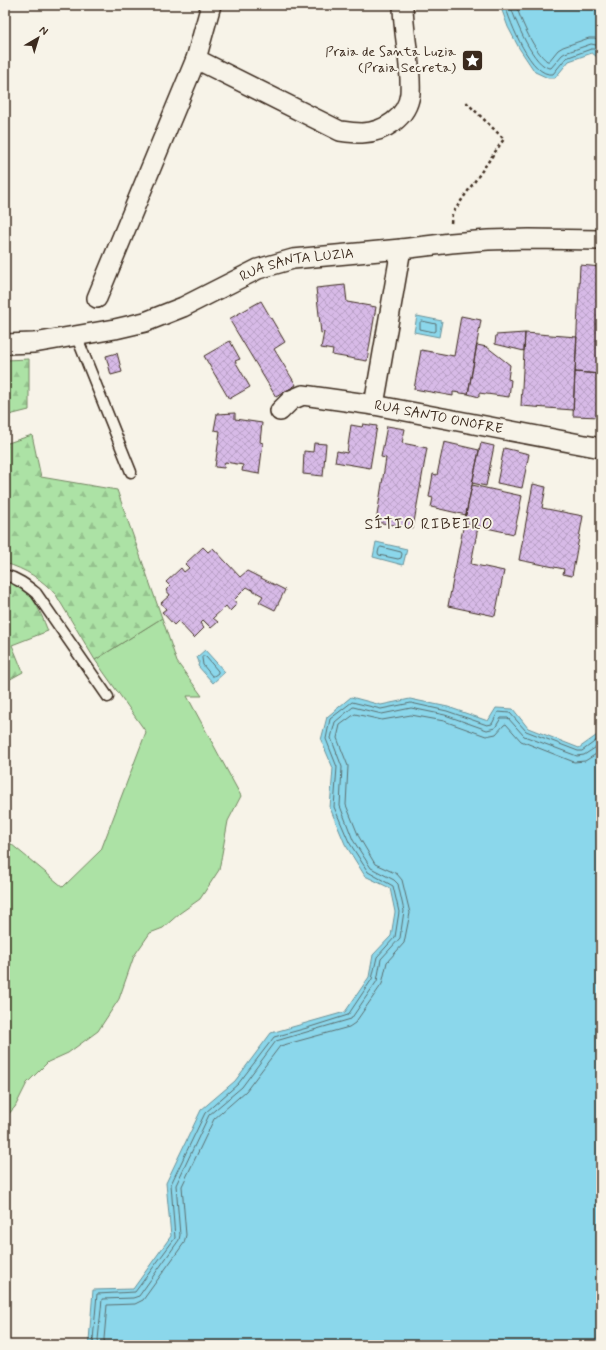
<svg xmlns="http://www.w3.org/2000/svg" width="606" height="1350" viewBox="0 0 606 1350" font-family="Mynerve,sans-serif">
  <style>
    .grass { fill: #ace2a5; stroke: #748662 }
    .forest { fill: url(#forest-firs); stroke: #748662 }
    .water { fill: #8bd7eb; stroke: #6b9299 }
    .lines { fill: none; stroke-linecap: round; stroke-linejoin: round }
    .shore { stroke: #5b6f70; stroke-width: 1 }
    .building { fill: url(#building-cross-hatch); stroke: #3b2a1e }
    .service-casing { stroke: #3b2a1e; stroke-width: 13 }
    .minor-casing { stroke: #3b2a1e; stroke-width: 22 }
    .path { stroke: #3b2a1e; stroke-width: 2.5; stroke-dasharray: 3 3; stroke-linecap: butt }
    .service { stroke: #f7f3e8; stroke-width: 10 }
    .minor { stroke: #f7f3e8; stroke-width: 19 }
    .labels { text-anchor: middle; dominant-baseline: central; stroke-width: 4; stroke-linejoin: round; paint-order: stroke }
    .poi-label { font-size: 14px; fill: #3b2a1e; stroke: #f7f3e8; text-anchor: end }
    .street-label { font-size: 14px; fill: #3b2a1e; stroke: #f7f3e8 }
    .quarter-label { font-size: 16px; letter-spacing: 1px; fill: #3b2a1e; stroke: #f7f3e8 }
  </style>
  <defs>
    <pattern id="forest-firs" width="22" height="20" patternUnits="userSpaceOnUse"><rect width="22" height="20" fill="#ace2a5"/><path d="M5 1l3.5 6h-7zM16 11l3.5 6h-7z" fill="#95c28e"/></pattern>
    <pattern id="building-cross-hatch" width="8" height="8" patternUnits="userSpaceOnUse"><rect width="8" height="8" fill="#d7bae7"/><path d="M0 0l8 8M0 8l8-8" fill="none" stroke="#b9a0c6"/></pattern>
  </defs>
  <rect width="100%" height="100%" fill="#f7f3e8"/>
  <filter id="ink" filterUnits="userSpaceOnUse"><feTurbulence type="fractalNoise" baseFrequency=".025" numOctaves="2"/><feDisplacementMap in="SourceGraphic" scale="8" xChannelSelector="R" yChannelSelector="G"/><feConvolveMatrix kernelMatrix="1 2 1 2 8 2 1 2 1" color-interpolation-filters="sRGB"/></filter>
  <g filter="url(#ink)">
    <path class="grass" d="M162,618L177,662L202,696H187L241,796L228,821L219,870L200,899L180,913L163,928L150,933L134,956L119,999L98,1031L68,1053L48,1062L27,1083L15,1107L5,1118V839L63,887L101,850L146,732L95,660Z"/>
    <path class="forest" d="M29,359V410L5,416V360Z
      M32,435L41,477L117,490L162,618L95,660L56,595C42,579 25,569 5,563V444Z
      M5,581C31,585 39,609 48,631L12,645L23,672L5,682Z"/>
    <path class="water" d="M500,5H601V60L592,53L569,61L555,78H548L535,72L519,48L508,27Z
      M417,316L442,321L439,337L414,332Z
      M376,542L407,549L403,565L373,557Z
      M205,650L225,672L213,683L198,666L199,662L197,657Z
      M351,697L381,705L410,699L448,707L488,721L496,708L513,709L528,728L579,748L600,733L601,1345H90L89,1341L93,1290L133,1289L171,1236L166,1183L201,1110L235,1081L271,1033L345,1012L369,977L373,955L391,936L395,912L390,888L365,876L345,844L330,808L333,768L321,740L327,717Z"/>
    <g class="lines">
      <path class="shore" d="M505,5C510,22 531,78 553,74L566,58L591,49H595L601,55
        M510,5C515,19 534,69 551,68L562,55L565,53L591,44L596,45L601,48
        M516,5C521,21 534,51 547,61H549L558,50L563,47L589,38H595L601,41
        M422,321L436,324V331L434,332L420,329V323Z
        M381,547L401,552L402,554L401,558L398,559L379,555L378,553L379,549Z
        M204,656L206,657L218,671V673L214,676H212L203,665L202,658Z
        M94,1345L93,1340L97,1294L135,1292L175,1238L171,1184L205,1113L238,1084L274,1037L307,1028L348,1015L372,979L377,957L395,937L399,912L393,886L368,872L349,842L334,807L337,767L326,739L330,719L352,702L381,709L411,703L447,711L487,725L492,724L498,712L510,713L526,731L578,751H582L601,737
        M99,1345L98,1340L102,1299L133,1298L139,1296L179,1240L180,1235L176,1185L209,1115L242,1087L276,1041L351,1019L377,981L381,959L400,938L404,911L398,884L394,880L371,868L353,840L340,806L342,767L331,738L335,722L353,707L382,714L411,708L445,715L487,730L495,728L501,718H508L524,736L577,756L584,755L601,744
        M105,1345L104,1339L107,1305L135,1304L143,1300L184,1243L186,1235L182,1186L214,1119L246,1091L280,1046L349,1027L355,1023L382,984L387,962L404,943L410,913L402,880L397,874L375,864L359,837L346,805L348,766L337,738L340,725L355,714L382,720L411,715L444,721L486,736L496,734L504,725L506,724L521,741L574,762L585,761L601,751"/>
    </g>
    <path class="building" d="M580,265L601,267V374L575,372Z
      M345,285L347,302L376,307L367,361L332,355L333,350L321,348L324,332L321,333L316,288Z
      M261,301L285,342L274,349L296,385L276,397L229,319Z
      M461,316L481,320L468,394L453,392V396L414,389L421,350L454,356Z
      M525,333L577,337L573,410L521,406Z
      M525,333L524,351L495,344L496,335Z
      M230,341L240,359L235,361L250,387L229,399L204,356Z
      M477,345L487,347L510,365L508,379L511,380L509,397L479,393V397L468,394Z
      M117,353L122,372L111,375L106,356Z
      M575,372L601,374V417L573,416Z
      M235,413V419L262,423L260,442L263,443L259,474L242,471L243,465L225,462L224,468L215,467L220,431L214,430L217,414Z
      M363,424L377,426L370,468L335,462L337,451L347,453L351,425L362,427Z
      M387,426L405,429L402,443L427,448L413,528L376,522L386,458L381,457Z
      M444,442L479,450L466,515L431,507L433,498L429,497L433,474L437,475Z
      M314,443L326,444L323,476L303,474L304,451L313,452Z
      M481,443L494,446L486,486L472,483Z
      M504,448L529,454L522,488L497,483Z
      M533,484L546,487L542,508L583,516L572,576L563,574L564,569L519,560Z
      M472,485L522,496L514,534L464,523Z
      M464,523L478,527L471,564L504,571L495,616L448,606Z
      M203,547L208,552L213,548L240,577L247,571L285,590L275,610L259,602L263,596L247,587L234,600L237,604L230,611L226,606L213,618L218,622L211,628L203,620L200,623L204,628L194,638L178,621L174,625L162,612L166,609L161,603L170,595L166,590L170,586L166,582L181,568L184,572L189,568L185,564Z"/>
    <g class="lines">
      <defs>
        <path id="service" d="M76,335L131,472
          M5,575C17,578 26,585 36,593L108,697"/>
        <g id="minor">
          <path d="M196,59L340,131C347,132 355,133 362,133C384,132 407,118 410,94C412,65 403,35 403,5"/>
          <path d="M97,298L196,59L211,5"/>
          <path id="s1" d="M5,344L34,343L115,329L145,322L183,307L258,269L293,259L401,249L451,243L488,240L529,239L601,240"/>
          <path d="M374,405L401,249"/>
          <path id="s2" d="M280,411L291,400L303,395L374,405L601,448"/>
        </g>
      </defs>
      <use href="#service" class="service-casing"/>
      <use href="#minor" class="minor-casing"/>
      <path class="path" d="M451,223L452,214L504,139L466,102"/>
      <use href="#service" class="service"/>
      <use href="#minor" class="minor"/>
    </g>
  </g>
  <defs>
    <symbol id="sight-square" viewBox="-11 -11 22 22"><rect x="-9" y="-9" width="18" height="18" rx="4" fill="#3b2a1e" stroke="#f7f3e8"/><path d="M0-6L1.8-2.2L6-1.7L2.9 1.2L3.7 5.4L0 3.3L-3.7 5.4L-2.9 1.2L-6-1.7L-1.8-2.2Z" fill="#fff"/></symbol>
  </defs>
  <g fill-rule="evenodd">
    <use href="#sight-square" x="460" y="48" width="25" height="25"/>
  </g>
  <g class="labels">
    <g class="poi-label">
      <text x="456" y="52">Praia de Santa Luzia<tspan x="456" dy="16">(Praia Secreta)</tspan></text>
    </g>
    <g class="street-label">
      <text stroke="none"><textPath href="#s1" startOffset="306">RUA SANTA LUZIA</textPath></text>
      <text stroke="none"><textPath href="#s2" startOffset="166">RUA SANTO ONOFRE</textPath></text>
    </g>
    <g class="quarter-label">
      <text x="429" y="524">SÍTIO RIBEIRO</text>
    </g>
  </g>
  <rect width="606" height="1350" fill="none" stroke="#f7f3e8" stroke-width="20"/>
  <rect x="10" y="10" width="586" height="1330" fill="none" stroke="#3b2a1e" stroke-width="1.5" filter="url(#ink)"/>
  <g transform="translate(38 38) rotate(38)" stroke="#f7f3e8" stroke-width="3" paint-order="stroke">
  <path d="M0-3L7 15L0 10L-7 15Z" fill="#3b2a1e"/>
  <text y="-6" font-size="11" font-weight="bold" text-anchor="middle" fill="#3b2a1e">N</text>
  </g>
</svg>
